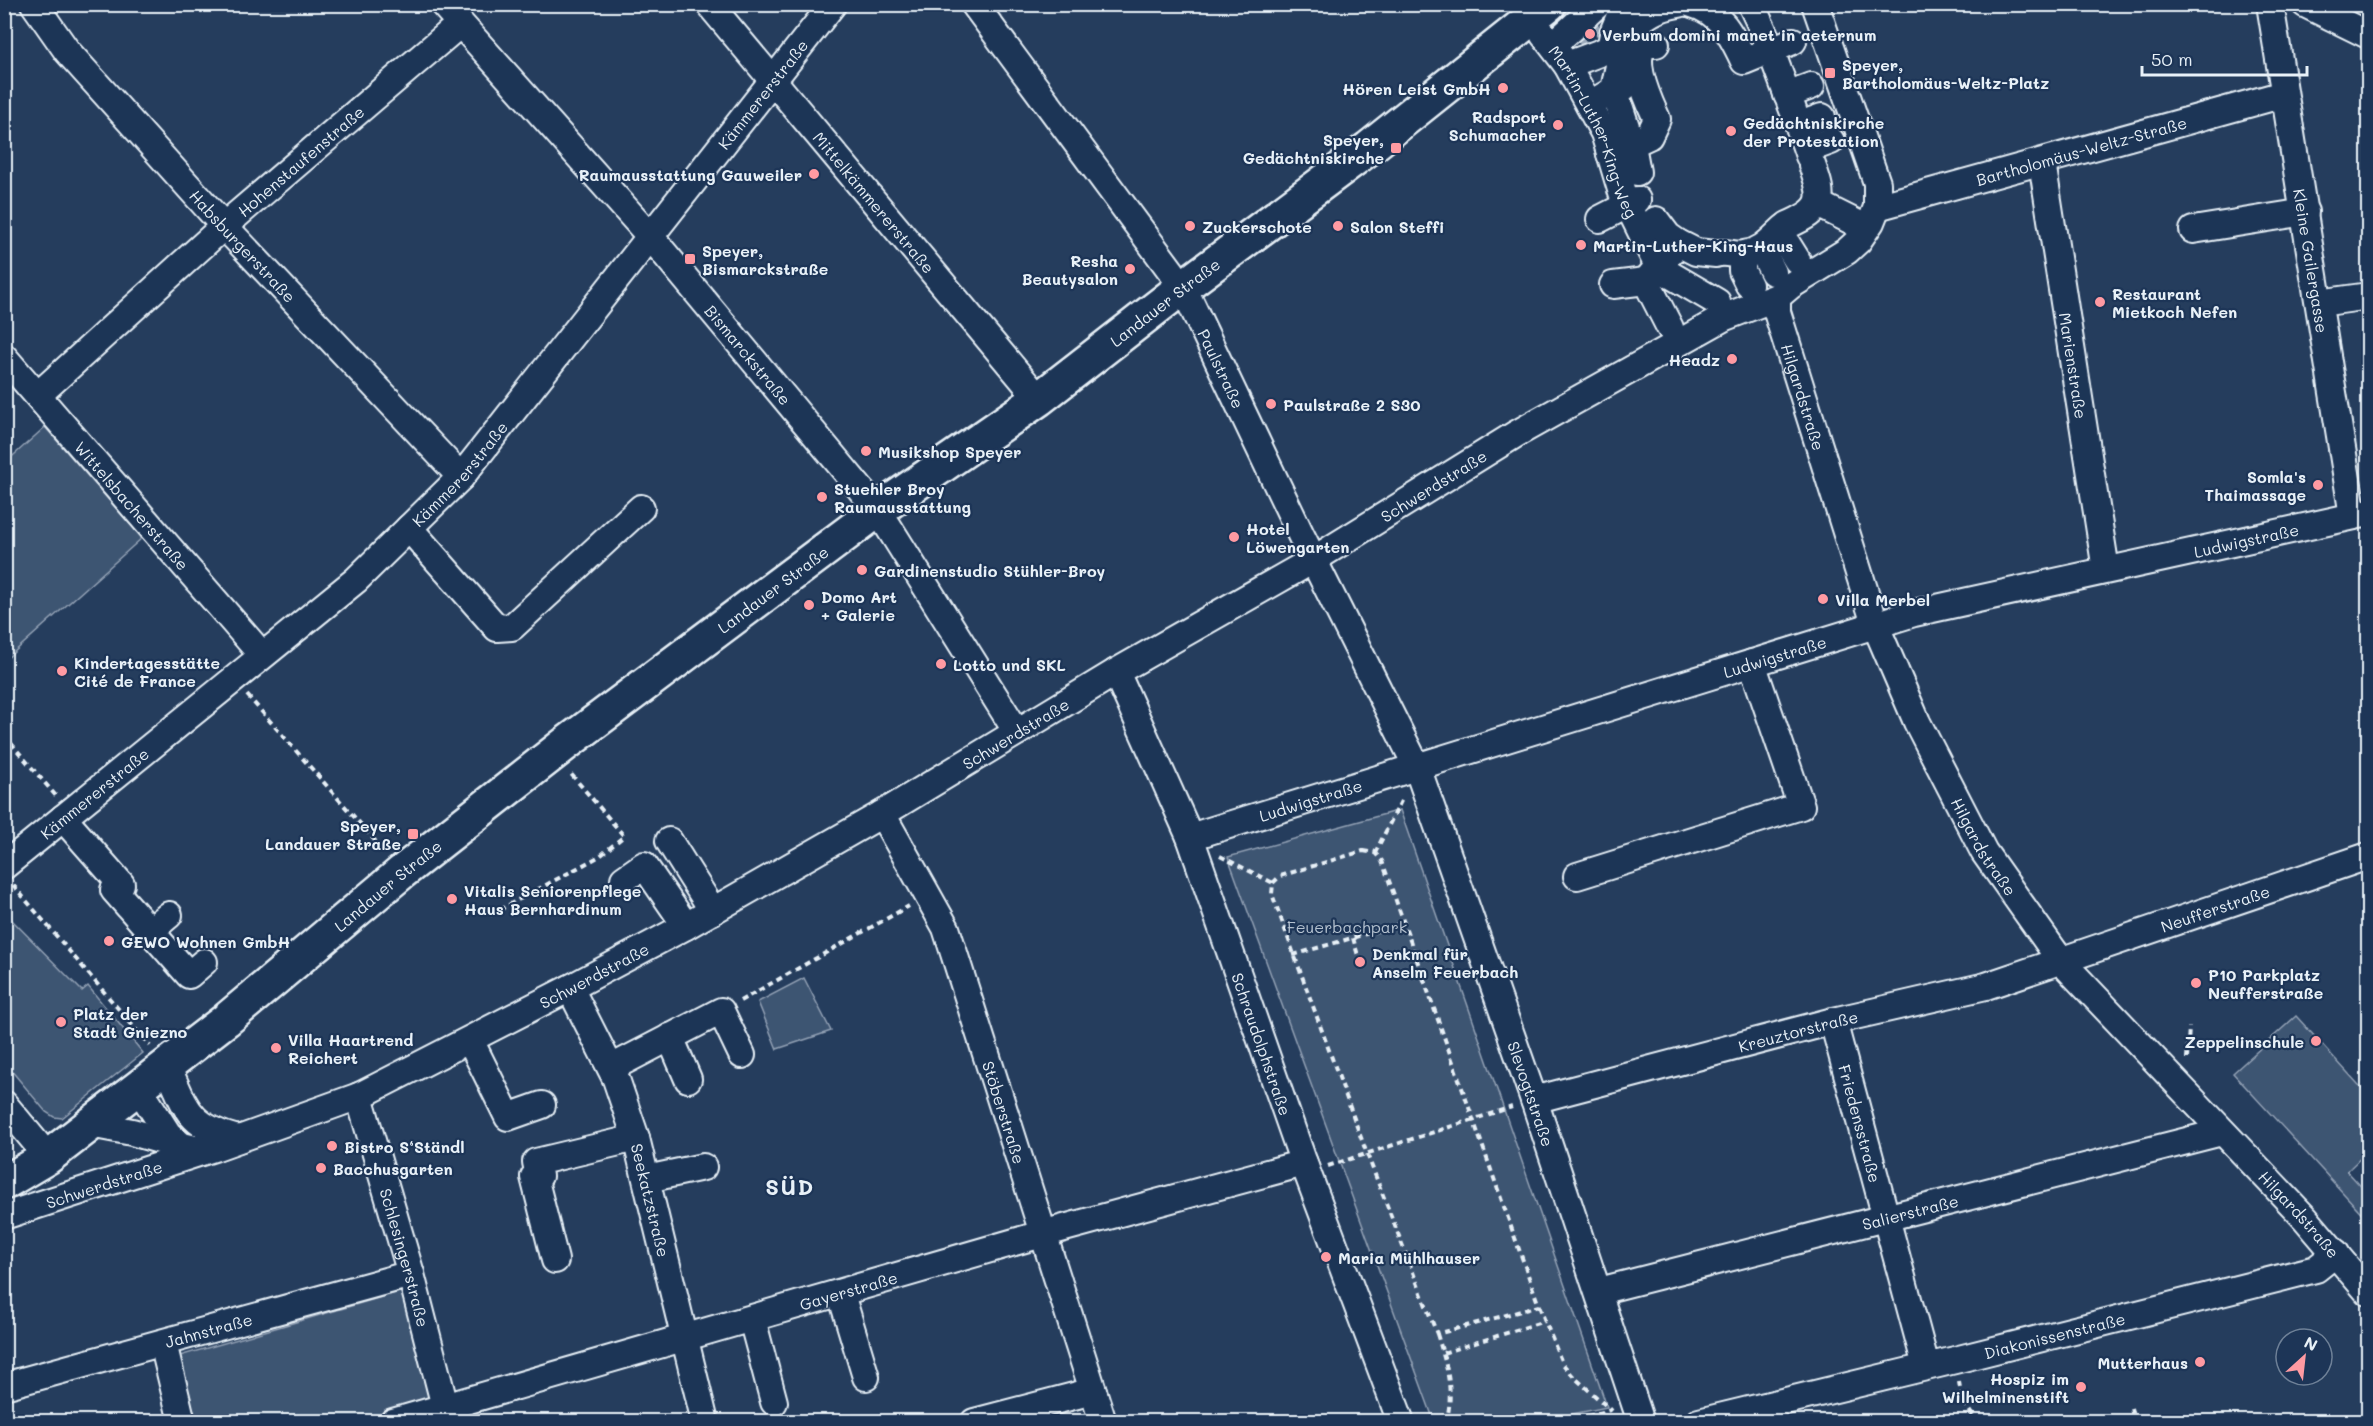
<svg xmlns="http://www.w3.org/2000/svg" width="2373" height="1426" viewBox="0 0 2373 1426" font-family="Mali,sans-serif">
  <style>
    .green { fill: #3e5472; stroke: #93a2b5; stroke-width: 1.5 }
    .lines { fill: none; stroke-linecap: round; stroke-linejoin: round }
    .stream { stroke: #99a8ba; stroke-width: 7 }
    .minor-casing { stroke: #e8f1f8; stroke-width: 30 }
    .major-casing { stroke: #e8f1f8; stroke-width: 38 }
    .path { stroke: #e8f1f8; stroke-width: 4; stroke-dasharray: 6 4.5; stroke-linecap: butt }
    .minor { stroke: #1d3557; stroke-width: 26 }
    .major { stroke: #1d3557; stroke-width: 33 }
    .poi-dot { fill: #ff9aa2; stroke: #1d3557; stroke-width: 2 }
    .labels { text-anchor: middle; dominant-baseline: central; stroke-width: 4.5; stroke-linejoin: round; paint-order: stroke }
    .poi-label { font-size: 16px; font-weight: bold; fill: #e8f1f8; stroke: #1d3557; text-anchor: start }
    .street-label { font-size: 16px; fill: #e8f1f8; stroke: #1d3557 }
    .park-label { font-size: 16px; fill: #b5c2d0; stroke: #1d3557 }
    .district-label { font-size: 22px; font-weight: bold; letter-spacing: 1.5px; fill: #e8f1f8; stroke: #1d3557 }
  </style>
  <rect width="100%" height="100%" fill="#253d5d"/>
  <filter id="ink" filterUnits="userSpaceOnUse"><feTurbulence type="fractalNoise" baseFrequency=".0167" numOctaves="2"/><feDisplacementMap in="SourceGraphic" scale="12" xChannelSelector="R" yChannelSelector="G"/><feConvolveMatrix kernelMatrix="1 2 1 2 8 2 1 2 1" color-interpolation-filters="sRGB"/></filter>
  <g filter="url(#ink)">
    <path class="green" d="M45,427L142,538L5,660V463Z
      M1400,810L1607,1407L1538,1421H1434L1228,857Z
      M5,913L82,991L88,986L143,1053L62,1118L54,1117L46,1112L5,1063Z
      M804,978L831,1031L777,1049L758,1002Z
      M2296,1016L2368,1095V1151L2347,1171L2368,1194V1220L2233,1073Z
      M406,1290L436,1401L357,1421H190L176,1357Z"/>
    <g class="lines">
      <path class="stream" d="M1594,46L1584,44L1578,36L1579,31L1585,25L1596,27L1597,32"/>
      <defs>
        <g id="minor">
          <path id="s1" d="M34,4L67,51L224,226L461,477"/>
          <path id="s2" d="M443,4L650,236L878,510L1017,732"/>
          <path id="s3" d="M709,4L1039,399"/>
          <path id="s4" d="M974,4L1183,287L1301,535L1417,767L1534,1100L1641,1422"/>
          <path d="M1692,4C1721,12 1732,36 1744,61L1793,41"/>
          <path d="M1751,4L1763,30L1793,110"/>
          <path id="s5" d="M2270,4L2353,516"/>
          <path d="M2305,4L2368,35"/>
          <path id="s6" d="M1543,34L1567,65L1604,133L1622,193L1659,268L1717,302"/>
          <path d="M1553,45L1598,4"/>
          <path d="M1610,49L1614,30L1625,4"/>
          <path d="M1567,65L1610,49L1615,50"/>
          <path d="M1624,87L1614,90L1632,145L1637,172"/>
          <path d="M1787,95L1811,86"/>
          <path d="M1589,105L1614,90C1623,45 1627,12 1679,4"/>
          <path d="M1796,118L1809,156"/>
          <path d="M1811,121L1822,117"/>
          <path d="M1820,145L1831,141"/>
          <path d="M1610,154L1649,136L1657,119C1649,101 1630,63 1644,44H1656"/>
          <path id="s7" d="M2042,162L2106,570"/>
          <path d="M1818,204L1856,223"/>
          <path id="s8" d="M1877,207L2284,94"/>
          <path d="M1600,219L1637,200"/>
          <path d="M1656,220L1668,236L1678,243"/>
          <path d="M1788,225C1824,209 1825,200 1812,165"/>
          <path d="M2193,230L2305,212"/>
          <path d="M1781,242L1787,244L1797,260"/>
          <path d="M1720,253C1729,252 1736,256 1744,254C1762,252 1772,239 1784,228"/>
          <path d="M1766,258L1773,272"/>
          <path d="M1742,265V271L1749,285"/>
          <path d="M1613,285L1646,281"/>
          <path id="s9" d="M1777,297V312L1875,624L1917,722L1984,852L2061,961L2305,1218L2368,1292"/>
          <path d="M2319,303L2362,297"/>
          <path d="M1670,328L1646,281L1678,243L1696,252L1716,254"/>
          <path id="s10" d="M4,357L262,655"/>
          <path id="s11" d="M38,395L224,226L460,24"/>
          <path d="M409,528L497,628L512,627L641,508"/>
          <path id="s12" d="M1116,672L1190,837L1307,1172L1401,1422"/>
          <path id="s13" d="M882,814L946,928L1103,1422"/>
          <path d="M63,818L121,884L114,890L189,975L204,962"/>
          <path id="s14" d="M1190,837L1914,613L2368,513"/>
          <path d="M669,841L713,911"/>
          <path id="s15" d="M4,866L356,580L461,477L833,4"/>
          <path d="M1577,876L1801,806L1752,663"/>
          <path d="M624,879L644,865L686,926"/>
          <path d="M150,931L169,915"/>
          <path id="s16" d="M570,988L616,1079L636,1138L705,1422"/>
          <path id="s17" d="M1833,1021L1926,1366"/>
          <path d="M670,1037L688,1079"/>
          <path d="M470,1040L508,1117L542,1105"/>
          <path d="M167,1066C187,1110 188,1126 238,1139"/>
          <path d="M611,1068L721,1011L742,1055"/>
          <path d="M138,1087L168,1134L182,1146L203,1151"/>
          <path id="s18" d="M359,1096L411,1274L449,1422"/>
          <path id="s19" d="M1534,1100L1833,1021L1986,986L2368,856"/>
          <path d="M4,1104L48,1157"/>
          <path d="M90,1124L132,1132L180,1146"/>
          <path d="M647,1179L703,1167"/>
          <path id="s20" d="M4,1216L214,1148L359,1096L570,988L686,926L882,814L1116,672L1313,560L1516,434L1725,317L1777,297L1790,286L1847,251L1858,241L1871,222L1877,207V183L1815,4"/>
          <path d="M555,1260L534,1177L539,1176L536,1162L636,1138"/>
          <path id="s21" d="M1599,1291L2222,1132"/>
          <path d="M841,1294L866,1377"/>
          <path d="M752,1319L774,1402"/>
          <path d="M163,1343L182,1422"/>
          <path id="s22" d="M4,1386L411,1274"/>
          <path id="s23" d="M393,1422L1042,1234L1304,1163"/>
          <path d="M974,1422L1093,1391"/>
          <path id="s24" d="M1699,1422L1955,1360L2316,1269L2336,1253"/>
        </g>
        <g id="major">
          <path id="s25" d="M4,1183L48,1157L226,1020L402,872L564,745L878,510L1039,399L1183,287L1369,148L1549,4"/>
        </g>
      </defs>
      <use href="#minor" class="minor-casing"/>
      <use href="#major" class="major-casing"/>
      <path class="path" d="M247,695L385,852
        M4,735L56,796
        M1363,851L1375,853L1382,861L1539,1306L1437,1334L1367,1154L1272,894L1273,883L1280,876Z
        M1375,853L1403,797
        M1220,856L1273,883
        M13,885L150,1046
        M490,915L600,856L624,836L571,774
        M1353,938L1359,959
        M1293,955L1404,923
        M740,1001L909,906
        M2187,1059L2189,1027
        M1328,1166L1512,1107
        M1539,1306L1562,1363L1573,1376L1612,1411
        M1437,1334C1446,1363 1455,1391 1446,1422
        M1443,1353L1545,1321
        M1959,1382L1962,1400L1977,1422
        M2131,1408L2134,1422
        M1567,1422L1610,1410L1612,1408"/>
      <use href="#minor" class="minor"/>
      <use href="#major" class="major"/>
    </g>
  </g>
  <g class="poi-dot">
    <circle cx="1590" cy="34" r="6"/>
    <rect x="1824" y="67" width="12" height="12" rx="3"/>
    <circle cx="1503" cy="88" r="6"/>
    <circle cx="1558" cy="125" r="6"/>
    <circle cx="1731" cy="131" r="6"/>
    <rect x="1390" y="142" width="12" height="12" rx="3"/>
    <circle cx="814" cy="174" r="6"/>
    <circle cx="1190" cy="226" r="6"/>
    <circle cx="1338" cy="226" r="6"/>
    <circle cx="1581" cy="245" r="6"/>
    <rect x="684" y="253" width="12" height="12" rx="3"/>
    <circle cx="1130" cy="269" r="6"/>
    <circle cx="2100" cy="302" r="6"/>
    <circle cx="1732" cy="359" r="6"/>
    <circle cx="1271" cy="404" r="6"/>
    <circle cx="866" cy="451" r="6"/>
    <circle cx="2318" cy="485" r="6"/>
    <circle cx="822" cy="497" r="6"/>
    <circle cx="1234" cy="537" r="6"/>
    <circle cx="862" cy="570" r="6"/>
    <circle cx="1823" cy="599" r="6"/>
    <circle cx="809" cy="605" r="6"/>
    <circle cx="941" cy="664" r="6"/>
    <circle cx="62" cy="671" r="6"/>
    <rect x="407" y="828" width="12" height="12" rx="3"/>
    <circle cx="452" cy="899" r="6"/>
    <circle cx="109" cy="941" r="6"/>
    <circle cx="1360" cy="962" r="6"/>
    <circle cx="2196" cy="983" r="6"/>
    <circle cx="61" cy="1022" r="6"/>
    <circle cx="2316" cy="1041" r="6"/>
    <circle cx="276" cy="1048" r="6"/>
    <circle cx="332" cy="1146" r="6"/>
    <circle cx="321" cy="1168" r="6"/>
    <circle cx="1326" cy="1257" r="6"/>
    <circle cx="2200" cy="1362" r="6"/>
    <circle cx="2081" cy="1387" r="6"/>
  </g>
  <g class="labels">
    <g class="poi-label">
      <text x="1602" y="34">Verbum domini manet in aeternum</text>
      <text x="1842" y="64">Speyer,<tspan x="1842" dy="18">Bartholomäus-Weltz-Platz</tspan></text>
      <text x="1491" y="88" text-anchor="end">Hören Leist GmbH</text>
      <text x="1546" y="116" text-anchor="end">Radsport<tspan x="1546" dy="18">Schumacher</tspan></text>
      <text x="1743" y="122">Gedächtniskirche<tspan x="1743" dy="18">der Protestation</tspan></text>
      <text x="1384" y="139" text-anchor="end">Speyer,<tspan x="1384" dy="18">Gedächtniskirche</tspan></text>
      <text x="802" y="174" text-anchor="end">Raumausstattung Gauweiler</text>
      <text x="1202" y="226">Zuckerschote</text>
      <text x="1350" y="226">Salon Steffi</text>
      <text x="1593" y="245">Martin-Luther-King-Haus</text>
      <text x="702" y="250">Speyer,<tspan x="702" dy="18">Bismarckstraße</tspan></text>
      <text x="1118" y="260" text-anchor="end">Resha<tspan x="1118" dy="18">Beautysalon</tspan></text>
      <text x="2112" y="293">Restaurant<tspan x="2112" dy="18">Mietkoch Nefen</tspan></text>
      <text x="1720" y="359" text-anchor="end">Headz</text>
      <text x="1283" y="404">Paulstraße 2 S30</text>
      <text x="878" y="451">Musikshop Speyer</text>
      <text x="2306" y="476" text-anchor="end">Somla's<tspan x="2306" dy="18">Thaimassage</tspan></text>
      <text x="834" y="488">Stuehler Broy<tspan x="834" dy="18">Raumausstattung</tspan></text>
      <text x="1246" y="528">Hotel<tspan x="1246" dy="18">Löwengarten</tspan></text>
      <text x="874" y="570">Gardinenstudio Stühler-Broy</text>
      <text x="821" y="596">Domo Art<tspan x="821" dy="18">+ Galerie</tspan></text>
      <text x="1835" y="599">Villa Merbel</text>
      <text x="74" y="662">Kindertagesstätte<tspan x="74" dy="18">Cité de France</tspan></text>
      <text x="953" y="664">Lotto und SKL</text>
      <text x="401" y="825" text-anchor="end">Speyer,<tspan x="401" dy="18">Landauer Straße</tspan></text>
      <text x="464" y="890">Vitalis Seniorenpflege<tspan x="464" dy="18">Haus Bernhardinum</tspan></text>
      <text x="121" y="941">GEWO Wohnen GmbH</text>
      <text x="1372" y="953">Denkmal für<tspan x="1372" dy="18">Anselm Feuerbach</tspan></text>
      <text x="2208" y="974">P10 Parkplatz<tspan x="2208" dy="18">Neufferstraße</tspan></text>
      <text x="73" y="1013">Platz der<tspan x="73" dy="18">Stadt Gniezno</tspan></text>
      <text x="288" y="1039">Villa Haartrend<tspan x="288" dy="18">Reichert</tspan></text>
      <text x="2304" y="1041" text-anchor="end">Zeppelinschule</text>
      <text x="344" y="1146">Bistro S‘Ständl</text>
      <text x="333" y="1168">Bacchusgarten</text>
      <text x="1338" y="1257">Maria Mühlhauser</text>
      <text x="2188" y="1362" text-anchor="end">Mutterhaus</text>
      <text x="2069" y="1378" text-anchor="end">Hospiz im<tspan x="2069" dy="18">Wilhelminenstift</tspan></text>
    </g>
    <g class="street-label">
      <text stroke="none"><textPath href="#s15" startOffset="1088">Kämmererstraße</textPath></text>
      <text stroke="none"><textPath href="#s6" startOffset="111">Martin-Luther-King-Weg</textPath></text>
      <text stroke="none"><textPath href="#s8" startOffset="212">Bartholomäus-Weltz-Straße</textPath></text>
      <text stroke="none"><textPath href="#s11" startOffset="352">Hohenstaufenstraße</textPath></text>
      <text stroke="none"><textPath href="#s3" startOffset="258">Mittelkämmererstraße</textPath></text>
      <text stroke="none"><textPath href="#s1" startOffset="320">Habsburgerstraße</textPath></text>
      <text stroke="none"><textPath href="#s5" startOffset="260">Kleine Gailergasse</textPath></text>
      <text stroke="none"><textPath href="#s25" startOffset="1458">Landauer Straße</textPath></text>
      <text stroke="none"><textPath href="#s2" startOffset="465">Bismarckstraße</textPath></text>
      <text stroke="none"><textPath href="#s7" startOffset="206">Marienstraße</textPath></text>
      <text stroke="none"><textPath href="#s4" startOffset="442">Paulstraße</textPath></text>
      <text stroke="none"><textPath href="#s9" startOffset="104">Hilgardstraße</textPath></text>
      <text stroke="none"><textPath href="#s15" startOffset="602">Kämmererstraße</textPath></text>
      <text stroke="none"><textPath href="#s20" startOffset="1611">Schwerdstraße</textPath></text>
      <text stroke="none"><textPath href="#s10" startOffset="196">Wittelsbacherstraße</textPath></text>
      <text stroke="none"><textPath href="#s14" startOffset="1098">Ludwigstraße</textPath></text>
      <text stroke="none"><textPath href="#s25" startOffset="972">Landauer Straße</textPath></text>
      <text stroke="none"><textPath href="#s14" startOffset="612">Ludwigstraße</textPath></text>
      <text stroke="none"><textPath href="#s20" startOffset="1125">Schwerdstraße</textPath></text>
      <text stroke="none"><textPath href="#s15" startOffset="116">Kämmererstraße</textPath></text>
      <text stroke="none"><textPath href="#s14" startOffset="126">Ludwigstraße</textPath></text>
      <text stroke="none"><textPath href="#s9" startOffset="590">Hilgardstraße</textPath></text>
      <text stroke="none"><textPath href="#s25" startOffset="486">Landauer Straße</textPath></text>
      <text stroke="none"><textPath href="#s19" startOffset="708">Neufferstraße</textPath></text>
      <text stroke="none"><textPath href="#s20" startOffset="639">Schwerdstraße</textPath></text>
      <text stroke="none"><textPath href="#s19" startOffset="273">Kreuztorstraße</textPath></text>
      <text stroke="none"><textPath href="#s12" startOffset="400">Schraudolphstraße</textPath></text>
      <text stroke="none"><textPath href="#s4" startOffset="1232">Slevogtstraße</textPath></text>
      <text stroke="none"><textPath href="#s13" startOffset="324">Stöberstraße</textPath></text>
      <text stroke="none"><textPath href="#s17" startOffset="106">Friedensstraße</textPath></text>
      <text stroke="none"><textPath href="#s20" startOffset="105">Schwerdstraße</textPath></text>
      <text stroke="none"><textPath href="#s16" startOffset="228">Seekatzstraße</textPath></text>
      <text stroke="none"><textPath href="#s21" startOffset="321">Salierstraße</textPath></text>
      <text stroke="none"><textPath href="#s9" startOffset="1076">Hilgardstraße</textPath></text>
      <text stroke="none"><textPath href="#s18" startOffset="168">Schlesingerstraße</textPath></text>
      <text stroke="none"><textPath href="#s23" startOffset="474">Gayerstraße</textPath></text>
      <text stroke="none"><textPath href="#s22" startOffset="212">Jahnstraße</textPath></text>
      <text stroke="none"><textPath href="#s24" startOffset="366">Diakonissenstraße</textPath></text>
    </g>
    <g class="park-label">
      <text x="1347" y="926">Feuerbachpark</text>
    </g>
    <g class="district-label">
      <text x="790" y="1186">SÜD</text>
    </g>
  </g>
  <rect width="2373" height="1426" fill="none" stroke="#1d3557" stroke-width="24"/>
  <rect x="12" y="12" width="2349" height="1402" fill="none" stroke="#e8f1f8" stroke-width="2" filter="url(#ink)"/>
  <g transform="translate(2304 1357) rotate(27)"><circle r="28" fill="#1d3557" stroke="#6e8097" stroke-width="1.5"/>
  <path d="M0-4.5L10 22L0 15L-10 22Z" fill="#ff9aa2"/>
  <text y="-9" font-size="16" font-weight="bold" text-anchor="middle" fill="#e8f1f8">N</text>
  </g>
  <path d="M2142 66v9h165v-9" fill="none" stroke="#e8f1f8" stroke-width="3"/>
  <text x="2151" y="66" font-size="18" fill="#e8f1f8" stroke="#1d3557" stroke-width="4.5" paint-order="stroke">50 m</text>
</svg>
